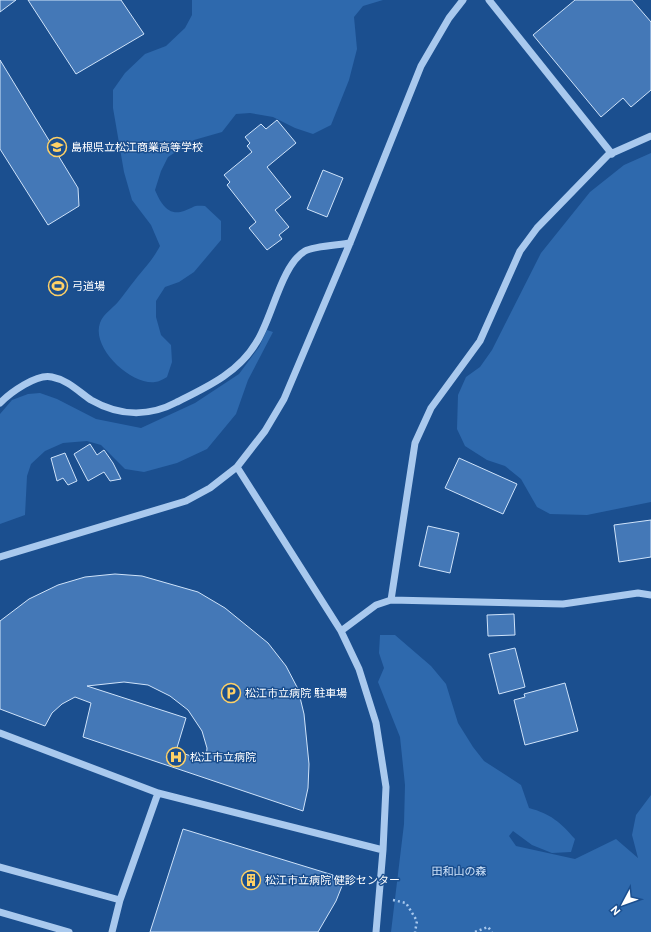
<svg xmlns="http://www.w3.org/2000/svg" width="651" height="932" viewBox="0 0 651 932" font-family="'DM Sans','Noto Sans JP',sans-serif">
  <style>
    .green { fill: #2e69ad }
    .building { fill: #4478b7; stroke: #cfe3fa; fill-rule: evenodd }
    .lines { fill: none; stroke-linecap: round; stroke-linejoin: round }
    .path { stroke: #a9c9ee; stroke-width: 2.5; stroke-dasharray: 2 3; stroke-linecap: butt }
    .minor { stroke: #a9c9ee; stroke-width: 7 }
    .labels { text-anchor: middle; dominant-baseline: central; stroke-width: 3; stroke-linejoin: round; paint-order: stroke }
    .poi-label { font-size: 11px; fill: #fff; stroke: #1b4f8f; text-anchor: start }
    .park-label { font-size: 11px; fill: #cfe3fa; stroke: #1b4f8f }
  </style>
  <rect width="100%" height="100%" fill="#1b4f8f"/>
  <path class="green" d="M192,0H383L363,6L354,17L357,49L349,80L331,125L313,134L295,128L273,117L250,113L236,114L222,132L194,140L168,157L161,171L155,190C160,202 168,217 184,211C195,207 192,205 205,206L221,221V240L194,272L179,282L165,287L156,301V317L161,335L171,345L172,362L167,377C163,379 159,382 155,382C131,385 91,348 100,323C103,314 113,308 118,302C124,295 129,287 135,280C145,267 152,261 160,246L151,225L132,200L124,172L113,108V90L125,73L145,54L166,46L185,28L192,15Z
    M651,153V502L587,515L550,514L537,507L521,479L505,466L487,460L465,446L457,429L458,395L466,377L480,367L492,350L541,253L590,192L624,165Z
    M267,330L273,332L248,380L236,414L207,449L177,463L144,472L125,469L101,445L87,441L63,443L45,451L31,464L27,476L25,515L0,524V414L12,400L28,394L40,393L57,399L96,419L141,428L195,403L239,374L259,347Z
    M380,635H395L431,666L446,684L458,723L473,747L484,761L521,785L529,808C551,814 560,822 575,839L571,852L552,853L532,845L513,831L509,836L516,846L575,859L616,839L638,858L632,835L636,815L651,795V932H391L404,824L405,785L400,737L378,682L384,668L379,653Z"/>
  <path class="building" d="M0,0H16L0,12Z
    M28,0H121L144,34L76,74Z
    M575,0H632L651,22V90L631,107L623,98L601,117L533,35Z
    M0,60L78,188L79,206L48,225L0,149Z
    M277,120L296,143L267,167L291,197L275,210L289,227L279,235L282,239L267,250L249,228L256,222L227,185L230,182L224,175L252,152L247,146L250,143L245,137L261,124L266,129Z
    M323,170L343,178L327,217L307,209Z
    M90,444L97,455L104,450L113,463L121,479L110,481L104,472L88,481L74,454Z
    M65,453L77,481L68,485L63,478L57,481L51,458Z
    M459,458L517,484L503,514L445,488Z
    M651,520V557L619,562L614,525Z
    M428,526L459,533L450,573L419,566Z
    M115,574L142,576L198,592L225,608L268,643L286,666L298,689L304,714L309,764L308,788L303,811L83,737L91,703L75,697L62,704L52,713L45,726L0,709V621L29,599L58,585L85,577ZM124,682L148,685L170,696L188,710L202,731L207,748L206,761L176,751L186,718L87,686Z
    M514,614L515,635L488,636L487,615Z
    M515,648L525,687L499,694L489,654Z
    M565,683L578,731L525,745L514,700L525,697L524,694Z
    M183,829L333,875L332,879L338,880L337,884L342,886L336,901L318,932H150Z"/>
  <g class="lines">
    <path class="path" d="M393,900L406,903L417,921L415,932
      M475,932L488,927L492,932"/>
    <path class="minor" d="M489,0L612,154
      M0,403C10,393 37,373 52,377C68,380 79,392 91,400C119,416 149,417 177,402C207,387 238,373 256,343C272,319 281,265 305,251C314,246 339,245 350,243
      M237,467L341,631L359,669L376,723L386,787L383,850L376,932
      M0,557L186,501L210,488L237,467L265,431L284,399L350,243L421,66L449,18L463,0
      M391,600L415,443L431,408L480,341L520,251L537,228L608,155L651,136
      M341,631L376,605L391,600L563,604L638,593L651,595
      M0,733L158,793
      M0,867L120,900
      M0,912L69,932
      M112,932L120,900L158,793L383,850"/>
  </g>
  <defs>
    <symbol id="school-ring" viewBox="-11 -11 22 22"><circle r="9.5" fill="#1b4f8f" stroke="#ffd166" stroke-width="1.5"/><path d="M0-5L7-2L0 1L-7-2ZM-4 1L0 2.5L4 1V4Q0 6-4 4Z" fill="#ffd166"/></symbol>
    <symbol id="stadium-ring" viewBox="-11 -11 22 22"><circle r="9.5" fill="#1b4f8f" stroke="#ffd166" stroke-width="1.5"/><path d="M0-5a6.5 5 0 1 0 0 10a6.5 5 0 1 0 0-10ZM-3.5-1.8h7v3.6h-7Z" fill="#ffd166"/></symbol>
    <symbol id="parking-ring" viewBox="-11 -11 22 22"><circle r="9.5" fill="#1b4f8f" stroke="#ffd166" stroke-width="1.5"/><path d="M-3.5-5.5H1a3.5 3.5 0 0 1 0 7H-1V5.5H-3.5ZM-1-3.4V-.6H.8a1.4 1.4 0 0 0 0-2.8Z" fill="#ffd166"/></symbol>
    <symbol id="hospital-ring" viewBox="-11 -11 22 22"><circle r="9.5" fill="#1b4f8f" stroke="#ffd166" stroke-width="1.5"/><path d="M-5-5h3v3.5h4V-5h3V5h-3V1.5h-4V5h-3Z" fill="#ffd166"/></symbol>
    <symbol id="building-ring" viewBox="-11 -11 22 22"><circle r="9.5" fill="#1b4f8f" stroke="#ffd166" stroke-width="1.5"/><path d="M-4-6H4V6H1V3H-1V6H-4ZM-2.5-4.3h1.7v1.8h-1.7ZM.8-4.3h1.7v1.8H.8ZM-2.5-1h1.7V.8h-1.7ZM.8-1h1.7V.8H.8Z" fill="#ffd166"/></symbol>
  </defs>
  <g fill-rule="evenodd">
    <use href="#school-ring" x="46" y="136" width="22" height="22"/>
    <use href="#stadium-ring" x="47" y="275" width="22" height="22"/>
    <use href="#parking-ring" x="220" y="682" width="22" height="22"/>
    <use href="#hospital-ring" x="165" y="746" width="22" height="22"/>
    <use href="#building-ring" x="240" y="869" width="22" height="22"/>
  </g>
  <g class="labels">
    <g class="poi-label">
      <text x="71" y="147">島根県立松江商業高等学校</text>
      <text x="72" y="286">弓道場</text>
      <text x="245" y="693">松江市立病院 駐車場</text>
      <text x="190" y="757">松江市立病院</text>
      <text x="265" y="880">松江市立病院 健診センター</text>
    </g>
    <g class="park-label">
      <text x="459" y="871">田和山の森</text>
    </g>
  </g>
  <g transform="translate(623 904) rotate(229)" stroke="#1b4f8f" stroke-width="3" paint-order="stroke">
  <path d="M0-3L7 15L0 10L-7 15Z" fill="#ffffff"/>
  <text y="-6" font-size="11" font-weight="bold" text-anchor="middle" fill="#ffffff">N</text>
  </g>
</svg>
